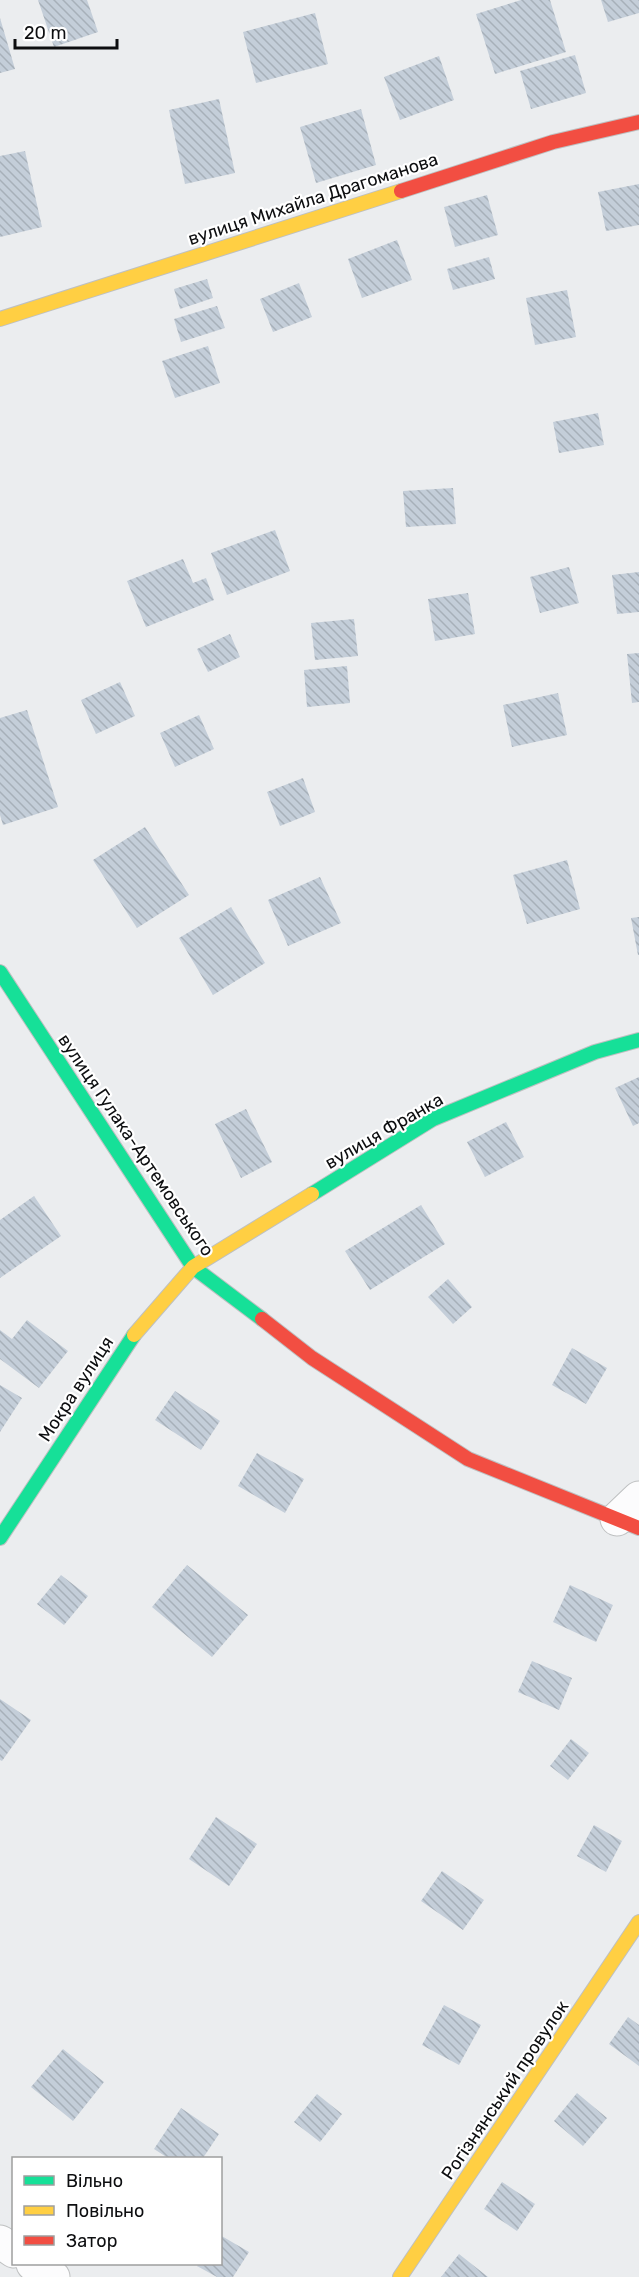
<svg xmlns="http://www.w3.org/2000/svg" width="639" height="2277" viewBox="0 0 639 2277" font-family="Rubik,sans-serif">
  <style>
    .building { fill: url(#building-back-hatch) }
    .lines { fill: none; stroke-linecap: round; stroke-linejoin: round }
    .street-casing { stroke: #bec0c1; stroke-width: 35 }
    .fast-casing { stroke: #bec0c1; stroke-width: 16 }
    .slow-casing { stroke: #bec0c1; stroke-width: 16 }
    .jam-casing { stroke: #bec0c1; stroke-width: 16 }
    .street { stroke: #fcfcfd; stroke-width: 33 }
    .fast { stroke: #16e098; stroke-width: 14 }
    .slow { stroke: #ffcf43; stroke-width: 14 }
    .jam { stroke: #f24e42; stroke-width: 14 }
    .labels { text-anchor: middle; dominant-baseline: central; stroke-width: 4.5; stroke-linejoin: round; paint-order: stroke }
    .street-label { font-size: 18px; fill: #0d0e10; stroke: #fff }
  </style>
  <defs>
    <pattern id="building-back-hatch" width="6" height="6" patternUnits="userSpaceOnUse" patternTransform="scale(1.5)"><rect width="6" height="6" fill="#c4ced9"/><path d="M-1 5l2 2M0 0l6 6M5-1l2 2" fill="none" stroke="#a7b0b9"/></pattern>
  </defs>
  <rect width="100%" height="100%" fill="#ebedef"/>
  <path class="building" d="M38,0H87L98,32L54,47Z
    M521,0H550L566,52L495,74L476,14Z
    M601,0H639V13L608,22Z
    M315,13L328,64L256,83L243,32Z
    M0,18L15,69L0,73Z
    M575,55L586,93L531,109L520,71Z
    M439,56L454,100L400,120L384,77Z
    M219,99L235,173L185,184L169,110Z
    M361,109L376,165L316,183L300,127Z
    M25,151L42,227L0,237V156Z
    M639,184V225L606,231L598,192Z
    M487,195L498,235L455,247L444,207Z
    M397,240L412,280L362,298L348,259Z
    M489,257L495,279L453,290L447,269Z
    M207,279L213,298L180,309L174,289Z
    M299,283L312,317L273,332L260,299Z
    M567,290L576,337L535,345L526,298Z
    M217,306L225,328L181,342L174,319Z
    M208,346L220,383L175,398L162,361Z
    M598,413L604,445L559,453L553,422Z
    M453,488L456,524L406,527L403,491Z
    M275,530L290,571L227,595L211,553Z
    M183,559L193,583L206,578L214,600L146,627L127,581Z
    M569,567L579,603L540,613L530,577Z
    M639,572V612L617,614L612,575Z
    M468,593L475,634L435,641L428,599Z
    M354,619L358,656L315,660L311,623Z
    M230,634L240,657L208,672L197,649Z
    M639,653V702L632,703L627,654Z
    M347,666L350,703L307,707L304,670Z
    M120,682L135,716L96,734L81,700Z
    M558,693L567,735L512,747L503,705Z
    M27,710L58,807L3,825L0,815V718Z
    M199,715L214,749L175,767L160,733Z
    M303,778L315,812L280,826L267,792Z
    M145,827L189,895L137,928L93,860Z
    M567,860L580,909L527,924L513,875Z
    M320,877L341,923L288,946L268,900Z
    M231,907L265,963L213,995L179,938Z
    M639,917V955H638L631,918Z
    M639,1077V1123L633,1126L615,1088Z
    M246,1109L272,1162L241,1178L215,1124Z
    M506,1122L524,1157L485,1177L467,1142Z
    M34,1196L61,1236L0,1278V1220Z
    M421,1205L445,1244L370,1290L345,1251Z
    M448,1279L472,1307L453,1324L428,1297Z
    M27,1320L68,1351L39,1388L0,1359V1330L12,1339Z
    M572,1348L607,1368L586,1404L552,1385Z
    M0,1385L22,1398L0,1432Z
    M175,1391L220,1421L201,1450L155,1420Z
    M257,1453L304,1479L285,1513L238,1486Z
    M187,1565L248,1615L212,1657L152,1607Z
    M61,1575L88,1596L64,1625L37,1604Z
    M570,1585L613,1605L596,1642L553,1622Z
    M532,1661L572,1678L559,1710L518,1692Z
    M0,1699L31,1720L2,1761L0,1760Z
    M571,1739L589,1753L568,1780L550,1766Z
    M216,1817L257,1844L229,1886L189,1859Z
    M594,1825L622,1841L606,1872L577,1856Z
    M442,1871L484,1900L463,1930L421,1901Z
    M444,2005L481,2025L459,2065L422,2045Z
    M628,2017L639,2025V2066L609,2044Z
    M63,2049L104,2082L73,2121L31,2087Z
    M577,2093L607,2118L583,2146L554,2121Z
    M317,2094L342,2114L320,2142L294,2122Z
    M181,2108L219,2134L203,2158H168L154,2149Z
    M502,2182L535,2204L517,2231L484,2209Z
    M220,2235L249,2252L233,2277H217L197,2266L199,2264H220Z
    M459,2254L488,2277H441Z"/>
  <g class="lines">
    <defs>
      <path id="street" d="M617,1519L639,1498
        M0,2242L14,2251
        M33,2264L53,2277"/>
      <path id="fast" d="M0,972L193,1267L262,1319
        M312,1194L433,1119L595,1052L639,1040
        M0,1538L134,1335"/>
      <path id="slow" d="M0,319L401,191
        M134,1335L193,1267L312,1194
        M400,2277L639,1922"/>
      <path id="jam" d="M401,191L553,142L639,122
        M262,1319L312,1358L468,1459L639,1528"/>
    </defs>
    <use href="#street" class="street-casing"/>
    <use href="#fast" class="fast-casing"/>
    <use href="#slow" class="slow-casing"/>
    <use href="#jam" class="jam-casing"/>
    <use href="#street" class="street"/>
    <use href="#fast" class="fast"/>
    <use href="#slow" class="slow"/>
    <use href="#jam" class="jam"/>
  </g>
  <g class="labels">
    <g class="street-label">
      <text transform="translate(313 199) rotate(-18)">вулиця Михайла Драгоманова</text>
      <text transform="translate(384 1131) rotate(-30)">вулиця Франка</text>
      <text transform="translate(136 1145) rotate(56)">вулиця Гулака-Артемовського</text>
      <text transform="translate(76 1389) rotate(-57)">Мокра вулиця</text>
      <text transform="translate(505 2090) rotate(-56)">Рогізнянський провулок</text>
    </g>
  </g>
  <rect x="12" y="2157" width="210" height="108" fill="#ffffff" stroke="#9e9f9f" stroke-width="1.5"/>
  <rect x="24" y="2176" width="30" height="9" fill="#16e098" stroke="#9e9f9f" stroke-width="1.5"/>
  <text x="66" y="2187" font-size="18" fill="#0d0e10">Вільно</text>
  <rect x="24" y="2206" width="30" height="9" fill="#ffcf43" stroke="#9e9f9f" stroke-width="1.5"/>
  <text x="66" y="2217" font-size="18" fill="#0d0e10">Повільно</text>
  <rect x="24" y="2236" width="30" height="9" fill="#f24e42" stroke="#9e9f9f" stroke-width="1.5"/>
  <text x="66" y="2247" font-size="18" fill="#0d0e10">Затор</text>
  <path d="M15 39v9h102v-9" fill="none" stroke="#0d0e10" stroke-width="3"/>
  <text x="24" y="39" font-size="18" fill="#0d0e10" stroke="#ffffff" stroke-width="4.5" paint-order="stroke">20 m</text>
</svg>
